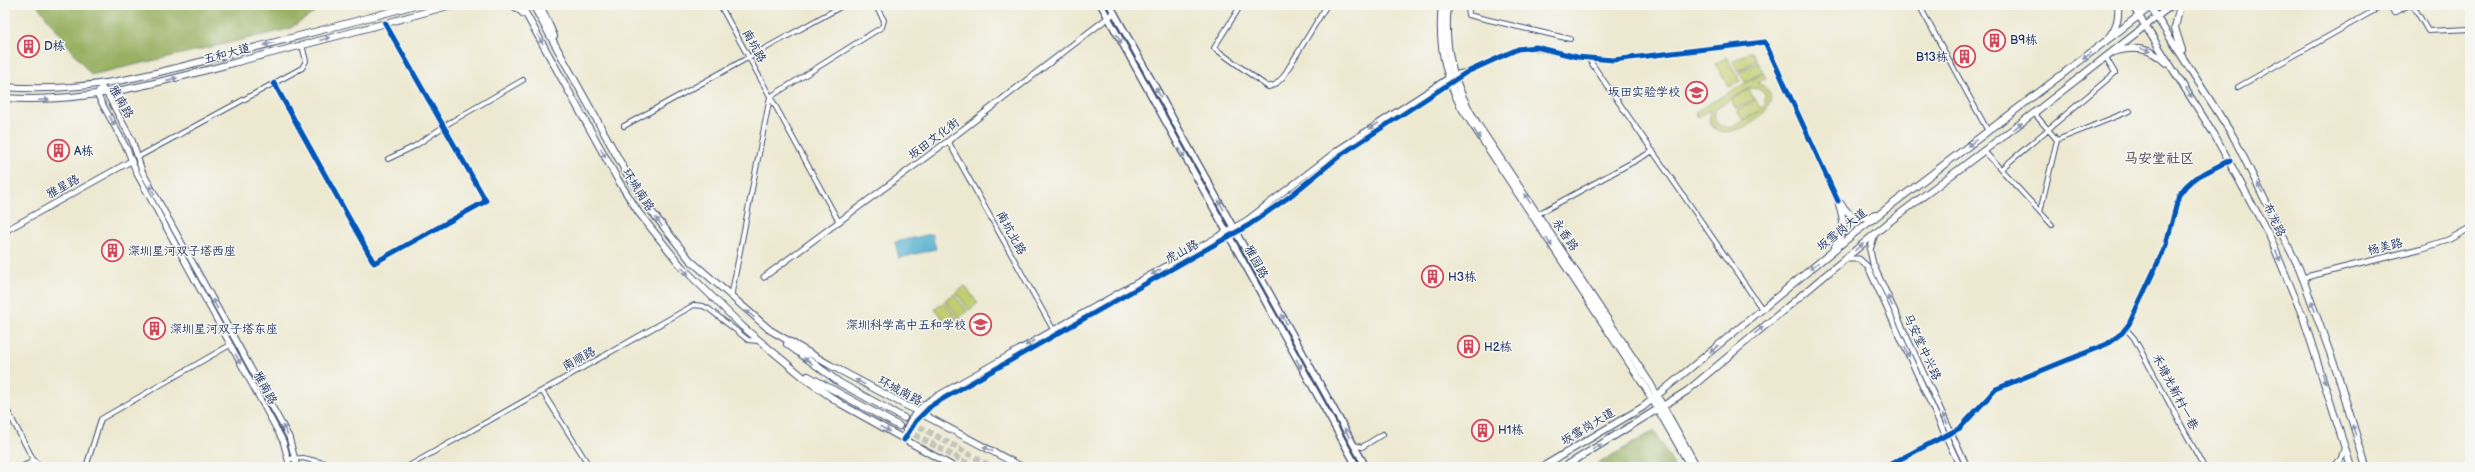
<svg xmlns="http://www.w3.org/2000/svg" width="2475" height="472" viewBox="0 0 2475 472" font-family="'Balsamiq Sans','LXGW WenKai TC',sans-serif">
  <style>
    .green { fill: #c0cd6f; stroke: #6e7e66; fill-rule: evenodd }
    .forest { fill: #98b062; stroke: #5a7060 }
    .water { fill: #50afcf; stroke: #366f96 }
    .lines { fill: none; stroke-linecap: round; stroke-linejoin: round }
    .primary-tunnel { stroke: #c3c4ba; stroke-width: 6; stroke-dasharray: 6 3; stroke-linecap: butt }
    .minor-casing { stroke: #3a4b6f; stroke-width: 6 }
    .tertiary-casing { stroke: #3a4b6f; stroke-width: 7 }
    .secondary-casing { stroke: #3a4b6f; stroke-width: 8 }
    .primary-casing { stroke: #3a4b6f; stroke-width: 8 }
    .minor { stroke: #fff; stroke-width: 4 }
    .tertiary { stroke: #fff; stroke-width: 5 }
    .secondary { stroke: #fff; stroke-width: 5.5 }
    .primary { stroke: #fff; stroke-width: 6 }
    .cycleway-casing { stroke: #f6f6f2; stroke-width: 8 }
    .cycleway { stroke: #0057b8; stroke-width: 5 }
    .oneway { fill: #8d97ae }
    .labels { text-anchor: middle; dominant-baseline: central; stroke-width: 3; stroke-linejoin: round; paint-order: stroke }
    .poi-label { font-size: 12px; fill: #1b2f5e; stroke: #f6f6f2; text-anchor: start }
    .street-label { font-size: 12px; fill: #1b2f5e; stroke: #f6f6f2 }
    .quarter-label { font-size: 14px; font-weight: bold; fill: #615965; stroke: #f6f6f2 }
  </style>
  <rect width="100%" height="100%" fill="#f6f6f2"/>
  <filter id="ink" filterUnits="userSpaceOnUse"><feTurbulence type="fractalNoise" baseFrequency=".025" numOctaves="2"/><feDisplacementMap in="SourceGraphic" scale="8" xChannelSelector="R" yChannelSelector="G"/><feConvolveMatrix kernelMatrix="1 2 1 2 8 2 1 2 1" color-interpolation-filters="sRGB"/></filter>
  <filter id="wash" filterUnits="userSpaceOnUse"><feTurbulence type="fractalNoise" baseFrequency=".012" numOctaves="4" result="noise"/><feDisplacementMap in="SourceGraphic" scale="16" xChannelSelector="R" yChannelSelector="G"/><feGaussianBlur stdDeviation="0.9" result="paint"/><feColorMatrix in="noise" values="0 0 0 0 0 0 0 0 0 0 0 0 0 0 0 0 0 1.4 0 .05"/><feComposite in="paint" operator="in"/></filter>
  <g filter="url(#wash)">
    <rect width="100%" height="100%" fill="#ede9d1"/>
    <path class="green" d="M1751,51L1757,60L1738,71L1733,61Z
      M1727,57L1740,81L1729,87L1715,64Z
      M1758,62L1763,72L1745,82L1739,72Z
      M1763,73L1766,78L1757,83C1807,103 1702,164 1710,110L1698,117L1695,112ZM1750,88L1759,89L1765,95V104L1762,110L1755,100L1737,111L1743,120L1760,111L1730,128L1718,125L1714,117L1716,108Z
      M1749,89L1754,99L1736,109L1731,99Z
      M965,286L978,303L969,310L956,292Z
      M954,294L967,311L959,318L945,300Z
      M944,302L957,319L948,326L935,309Z"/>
    <path class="forest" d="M37,5H320L314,13L289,29L91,75Z
      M1654,431L1675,467H1592Z"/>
    <path class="water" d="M932,234L936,249L899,258L895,242Z"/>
  </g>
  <g filter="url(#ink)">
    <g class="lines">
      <path class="primary-tunnel" d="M904,418L992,467
        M899,426L974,467"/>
      <defs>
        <path id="minor" d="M720,5L839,222
          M1241,5L1214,48L1268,87L1275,85L1283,77L1327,5
          M1470,5L1468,15L1570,39
          M1919,5L1988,131
          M2390,5L2394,13L2409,5
          M2413,5L2428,31L2470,29
          M1588,58L1762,309
          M1467,72L1518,49L1530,47L1577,57L1613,60L1765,42L1838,201
          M274,83L374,263L486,201L385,23
          M2238,87L2384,5
          M2034,113L2057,140
          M624,126L844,5
          M948,141L1054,331
          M1984,151L2052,225
          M138,157L302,68L306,61L302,45
          M388,159L415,146L449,123L523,80
          M2001,169L2115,73L2105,56
          M2040,212L2057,140L2130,111
          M1538,214L1653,151
          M731,297L770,97L882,27L884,20L875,5
          M2126,329L2134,338L2204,467
          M542,391L590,467
          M5,406L34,461L21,467
          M1354,445L1362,447L1383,434
          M288,459L303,458L341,467
          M86,467L101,419L230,345
          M407,467L694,305L703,306L709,309L748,340L758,341
          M1885,467L1960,428L1996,389L2107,344L2122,333L2129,324L2166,245L2179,195L2186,186L2195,178L2230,160"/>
        <path id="tertiary" d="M100,85L107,94L132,140L142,171L289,437L297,467
          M99,90L98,96L127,149L137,174L283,441L290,467
          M5,231L131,161
          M1875,234L1870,250L1873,264L1967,467
          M1845,259H1859L1868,267L1960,467
          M764,277L948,141L1114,13
          M2302,278L2423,248L2448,240L2470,228
          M904,440C905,423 917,409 930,400L1247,220L1339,149L1453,75L1467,72
          M904,440L916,421L932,405L1249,225L1289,197L1342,154L1453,81
          M34,461L41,467
          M2334,467L2341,459L2345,446"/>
        <path id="secondary" d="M1101,5L1357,467
          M1110,5L1366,467"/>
        <path id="primary" d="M513,5L524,14
          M521,5L618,180L639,213L682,267L743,327L808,381L841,404L954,467
          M533,5L627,174L648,207L690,260L770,330L830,365L1022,467
          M540,5L554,36
          M1442,5C1438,41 1444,75 1461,107L1645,387L1691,467
          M1448,5C1443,50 1454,87 1478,125L1650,383L1697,467
          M2132,5L2214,134L2270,237L2303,317L2351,467
          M2149,5L2233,136L2299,268L2337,372L2366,467
          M2180,5L2175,28L2182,50
          M2109,37C2117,27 2119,18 2118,5
          M2113,52C2134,46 2150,47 2166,63
          M5,87C92,94 162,72 245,50C302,35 358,21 415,5
          M5,98C90,104 170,80 252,58C319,41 385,24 451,5
          M1841,204C1851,218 1858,221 1875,215
          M1835,246C1847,230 1844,220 1838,201
          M787,344L840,383L904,418
          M808,376L899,426
          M1542,467L1643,407L1856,232L2153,5
          M1564,467L1687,391L1889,222L2034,113L2172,5"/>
      </defs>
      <use href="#minor" class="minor-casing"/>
      <use href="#tertiary" class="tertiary-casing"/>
      <use href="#secondary" class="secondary-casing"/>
      <use href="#primary" class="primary-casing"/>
      <use href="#minor" class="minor"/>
      <use href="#tertiary" class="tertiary"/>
      <use href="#secondary" class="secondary"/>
      <use href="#primary" class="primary"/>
      <defs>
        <path id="cycleway" d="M274,83L374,263L486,201L385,23
          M904,440L916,421L932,405L1249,225L1289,197L1342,154L1467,72L1518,49L1536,47L1577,57L1613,60L1765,42L1838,201
          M1885,467L1960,428L1996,389L2107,344L2122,333L2129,324L2166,245L2179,195L2186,186L2195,178L2230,160"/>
      </defs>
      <use href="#cycleway" class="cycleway-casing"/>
      <use href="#cycleway" class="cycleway"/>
    </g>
    <defs><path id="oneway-solid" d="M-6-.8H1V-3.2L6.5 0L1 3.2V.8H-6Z"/></defs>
    <g class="oneway">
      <use href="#oneway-solid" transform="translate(325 39) rotate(-15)"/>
      <use href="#oneway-solid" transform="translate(540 39) rotate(61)"/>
      <use href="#oneway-solid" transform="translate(1119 39) rotate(61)"/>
      <use href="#oneway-solid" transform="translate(269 44) rotate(165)"/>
      <use href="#oneway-solid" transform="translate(2145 50) rotate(17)"/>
      <use href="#oneway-solid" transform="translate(2087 56) rotate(143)"/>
      <use href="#oneway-solid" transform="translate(172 79) rotate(-13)"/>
      <use href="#oneway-solid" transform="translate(1158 92) rotate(-119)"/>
      <use href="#oneway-solid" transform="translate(2189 93) rotate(56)"/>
      <use href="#oneway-solid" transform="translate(44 100)"/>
      <use href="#oneway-solid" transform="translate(112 121) rotate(62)"/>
      <use href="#oneway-solid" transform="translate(1374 126) rotate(147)"/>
      <use href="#oneway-solid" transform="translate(2018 126) rotate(-37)"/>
      <use href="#oneway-solid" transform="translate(1477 134) rotate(56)"/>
      <use href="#oneway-solid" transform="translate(1972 143) rotate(143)"/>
      <use href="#oneway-solid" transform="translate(603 153) rotate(61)"/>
      <use href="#oneway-solid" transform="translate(1182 153) rotate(61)"/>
      <use href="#oneway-solid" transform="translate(2260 188) rotate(-116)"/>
      <use href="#oneway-solid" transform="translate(152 190) rotate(-119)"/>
      <use href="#oneway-solid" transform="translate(1527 198) rotate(-124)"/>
      <use href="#oneway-solid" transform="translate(1221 205) rotate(-119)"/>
      <use href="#oneway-solid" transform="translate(659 222) rotate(-127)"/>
      <use href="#oneway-solid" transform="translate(1549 242) rotate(56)"/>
      <use href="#oneway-solid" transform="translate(1859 247) rotate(-39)"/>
      <use href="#oneway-solid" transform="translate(2278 256) rotate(67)"/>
      <use href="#oneway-solid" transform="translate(1814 266) rotate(141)"/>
      <use href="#oneway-solid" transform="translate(685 271) rotate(47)"/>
      <use href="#oneway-solid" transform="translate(1156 272) rotate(150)"/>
      <use href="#oneway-solid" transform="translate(1890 301) rotate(-115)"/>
      <use href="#oneway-solid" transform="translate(215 304) rotate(-119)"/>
      <use href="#oneway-solid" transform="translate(2313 306) rotate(-111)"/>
      <use href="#oneway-solid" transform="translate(750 314) rotate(-141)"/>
      <use href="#oneway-solid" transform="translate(1284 319) rotate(-119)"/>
      <use href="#oneway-solid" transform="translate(1759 330) rotate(-40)"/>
      <use href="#oneway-solid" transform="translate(1030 343) rotate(150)"/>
      <use href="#oneway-solid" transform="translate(1714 349) rotate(140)"/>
      <use href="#oneway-solid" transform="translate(1907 352) rotate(65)"/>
      <use href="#oneway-solid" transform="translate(238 359) rotate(61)"/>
      <use href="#oneway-solid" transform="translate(808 361) rotate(-145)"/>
      <use href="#oneway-solid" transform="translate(1299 364) rotate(61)"/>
      <use href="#oneway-solid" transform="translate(2324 378) rotate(72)"/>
      <use href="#oneway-solid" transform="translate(860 382) rotate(-152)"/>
      <use href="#oneway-solid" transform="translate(1945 419) rotate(-115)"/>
      <use href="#oneway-solid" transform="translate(885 429) rotate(29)"/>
      <use href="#oneway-solid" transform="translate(285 430) rotate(-119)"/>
      <use href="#oneway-solid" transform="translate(2354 430) rotate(-107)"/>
      <use href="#oneway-solid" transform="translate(1347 433) rotate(-119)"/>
      <use href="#oneway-solid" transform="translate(1597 447) rotate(-31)"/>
      <use href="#oneway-solid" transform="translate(988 449) rotate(-153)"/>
    </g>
  </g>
  <defs>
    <symbol id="building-ring" viewBox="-11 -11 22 22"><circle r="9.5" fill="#f6f6f2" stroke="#d1495b" stroke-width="1.5"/><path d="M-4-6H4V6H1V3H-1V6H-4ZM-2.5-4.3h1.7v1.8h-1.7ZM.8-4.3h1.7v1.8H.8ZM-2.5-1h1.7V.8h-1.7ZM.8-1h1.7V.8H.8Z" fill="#d1495b"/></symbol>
    <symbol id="school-ring" viewBox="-11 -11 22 22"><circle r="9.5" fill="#f6f6f2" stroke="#d1495b" stroke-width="1.5"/><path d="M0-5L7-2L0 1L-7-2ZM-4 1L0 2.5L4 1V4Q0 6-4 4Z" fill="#d1495b"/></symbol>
  </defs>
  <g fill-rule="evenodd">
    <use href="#building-ring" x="1982" y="28" width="25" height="25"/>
    <use href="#building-ring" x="16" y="34" width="25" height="25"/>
    <use href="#building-ring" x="1952" y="44" width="25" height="25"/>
    <use href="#school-ring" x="1684" y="80" width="25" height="25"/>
    <use href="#building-ring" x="46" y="138" width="25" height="25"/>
    <use href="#building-ring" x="100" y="238" width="25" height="25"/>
    <use href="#building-ring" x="1420" y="264" width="25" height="25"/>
    <use href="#school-ring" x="968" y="312" width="25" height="25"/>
    <use href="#building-ring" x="142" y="316" width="25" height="25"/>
    <use href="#building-ring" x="1456" y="334" width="25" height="25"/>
    <use href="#building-ring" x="1470" y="418" width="25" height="25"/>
  </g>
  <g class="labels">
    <g class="poi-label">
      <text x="2010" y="40">B9栋</text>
      <text x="44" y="46">D栋</text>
      <text x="1948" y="57" text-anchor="end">B13栋</text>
      <text x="1680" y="92" text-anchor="end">坂田实验学校</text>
      <text x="74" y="151">A栋</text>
      <text x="128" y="251">深圳星河双子塔西座</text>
      <text x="1448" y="277">H3栋</text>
      <text x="966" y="325" text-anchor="end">深圳科学高中五和学校</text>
      <text x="170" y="329">深圳星河双子塔东座</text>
      <text x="1484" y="347">H2栋</text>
      <text x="1498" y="430">H1栋</text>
    </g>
    <g class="street-label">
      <text transform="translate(754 46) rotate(61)">南坑路</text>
      <text transform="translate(227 54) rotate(-15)">五和大道</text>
      <text transform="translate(121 102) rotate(59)">雅南路</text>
      <text transform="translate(934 139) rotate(-37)">坂田文化街</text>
      <text transform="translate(63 187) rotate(-29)">雅星路</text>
      <text transform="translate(638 190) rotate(58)">环城南路</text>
      <text transform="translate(2274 220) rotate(64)">布龙路</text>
      <text transform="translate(1842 230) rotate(-39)">坂雪岗大道</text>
      <text transform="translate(1011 233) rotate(61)">南坑北路</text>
      <text transform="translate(1565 235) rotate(56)">永香路</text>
      <text transform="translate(2385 247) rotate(-14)">杨美路</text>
      <text transform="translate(1182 252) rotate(-29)">虎山路</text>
      <text transform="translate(1256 262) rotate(61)">雅园路</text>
      <text transform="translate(1922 347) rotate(65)">马安堂中兴路</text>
      <text transform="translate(579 359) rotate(-29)">南顺路</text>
      <text transform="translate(265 388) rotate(61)">雅南路</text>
      <text transform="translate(900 391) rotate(28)">环城南路</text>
      <text transform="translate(2175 392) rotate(62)">禾塘光新村一巷</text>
      <text transform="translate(1588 427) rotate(-31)">坂雪岗大道</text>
    </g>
    <g class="quarter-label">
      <text x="2159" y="158">马安堂社区</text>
    </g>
  </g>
  <rect width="2475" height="472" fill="none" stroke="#f6f6f2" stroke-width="20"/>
</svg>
